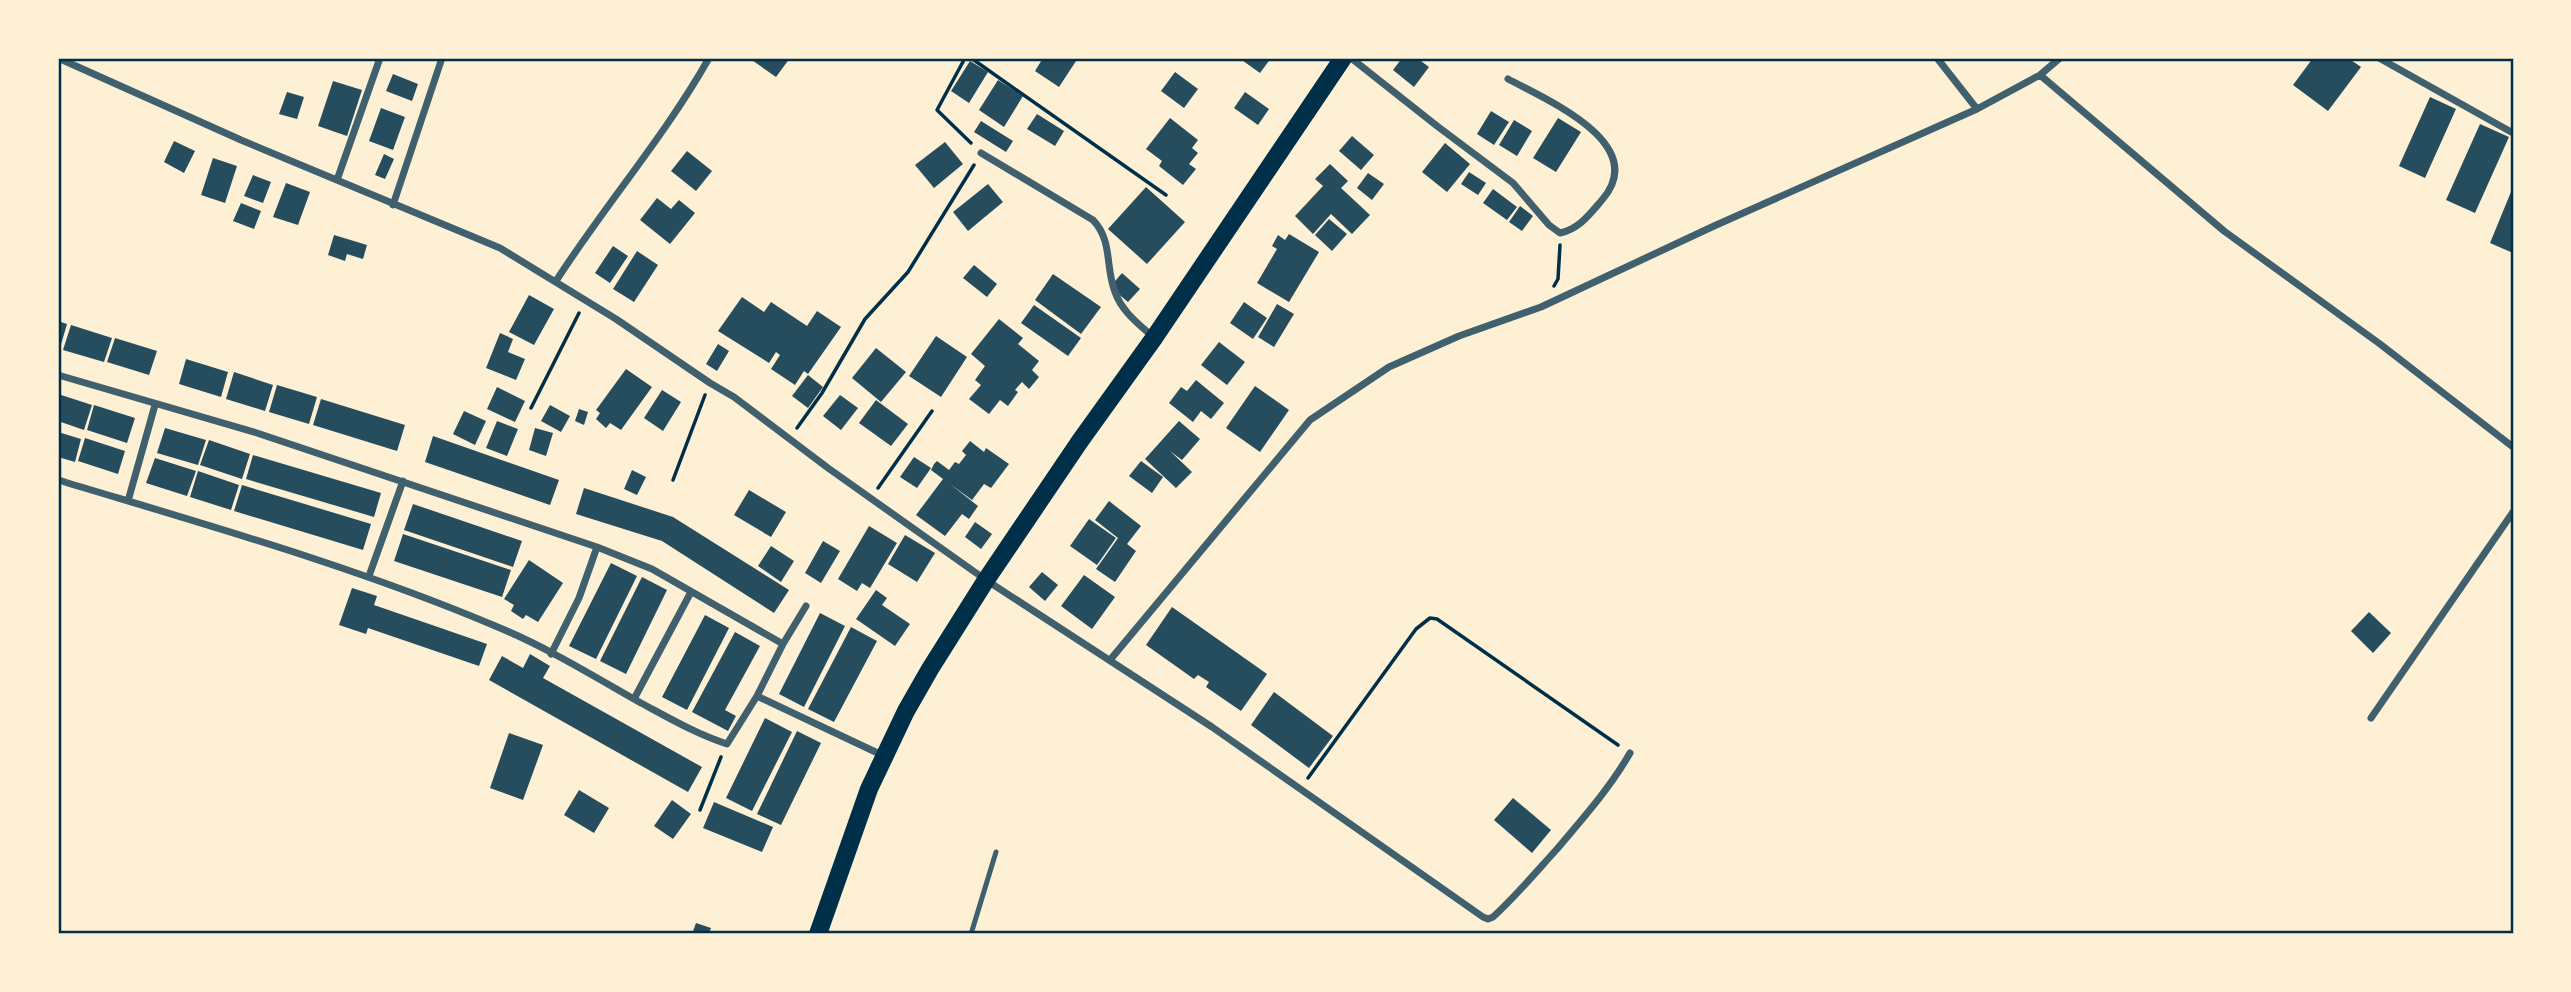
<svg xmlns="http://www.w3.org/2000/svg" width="2571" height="992" viewBox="0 0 2571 992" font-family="'Source Sans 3',sans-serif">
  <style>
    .building { fill: #264d5e }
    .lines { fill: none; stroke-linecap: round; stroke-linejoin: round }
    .path { stroke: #003049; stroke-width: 3.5 }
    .service { stroke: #3f606c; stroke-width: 5 }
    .minor { stroke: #3f606c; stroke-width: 7 }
    .primary { stroke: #003049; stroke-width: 18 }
    .neatline { fill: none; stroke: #003049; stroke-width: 2.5 }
  </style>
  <rect width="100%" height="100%" fill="#fdf0d5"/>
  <path class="building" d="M749,58H790L776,77Z
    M1043,58H1078L1059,87L1035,71Z
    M1239,58H1271L1260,73Z
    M1402,58H1417L1429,67L1414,87L1393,70Z
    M2313,58H2348L2361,67L2328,111L2293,85Z
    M970,61L988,72L969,103L951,91Z
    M1175,72L1198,89L1184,108L1161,91Z
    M393,74L418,84L412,101L386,91Z
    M998,80L1023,96L1004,127L979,110Z
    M333,81L362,90L347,136L318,126Z
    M287,92L304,97L297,119L279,114Z
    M1245,92L1269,109L1258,125L1234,108Z
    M2430,97L2456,109L2425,178L2399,166Z
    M381,108L405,117L393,150L369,141Z
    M1491,111L1509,122L1494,145L1477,134Z
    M1037,114L1064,131L1055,146L1027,129Z
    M1170,118L1198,140L1192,148L1198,153L1189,164L1196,169L1183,185L1159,166L1162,161L1146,149Z
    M1558,118L1581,132L1556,172L1533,158Z
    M1514,120L1532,131L1517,156L1499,145Z
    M981,121L1013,141L1006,152L974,132Z
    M2480,124L2509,137L2475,213L2446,200Z
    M1352,136L1374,155L1361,170L1339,151Z
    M174,141L195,151L184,173L164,162Z
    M945,142L963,164L934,188L915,165Z
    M1445,143L1470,164L1447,192L1422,172Z
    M687,151L712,171L696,191L671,171Z
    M384,154L394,159L385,179L375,175Z
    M213,158L237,166L225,203L201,195Z
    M1330,164L1348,181L1341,188L1370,215L1352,234L1331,214L1313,234L1295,216L1323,186L1315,179Z
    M1469,172L1486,183L1478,195L1461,184Z
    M1368,173L1384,184L1372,200L1357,188Z
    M253,175L271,182L263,203L244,196Z
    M286,183L310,192L298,225L273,217Z
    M988,184L1003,202L968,231L953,212Z
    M1146,187L1185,222L1147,264L1108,229Z
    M2513,187V253L2490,243Z
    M1493,189L1517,207L1507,220L1483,203Z
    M657,198L671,209L679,200L695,213L670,244L640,220Z
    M241,203L261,211L254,229L233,221Z
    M1520,206L1533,216L1522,231L1509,222Z
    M1329,219L1347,234L1332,251L1315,235Z
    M1289,234L1319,252L1289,302L1257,283L1277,249L1272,246L1278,235L1285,240Z
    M334,235L367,245L363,259L347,254L345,261L328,255Z
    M613,246L628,256L610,283L595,273Z
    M637,251L658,265L634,302L613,289Z
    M974,265L997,284L987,297L963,278Z
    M1122,273L1140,289L1128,302L1110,287Z
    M1053,274L1101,307L1081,334L1035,300Z
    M529,295L554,309L534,345L509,332Z
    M742,297L764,312L771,302L807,326L817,311L841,327L808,374L804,371L795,385L771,369L780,355L776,352L769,363L718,331Z
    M1244,302L1267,318L1253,339L1230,323Z
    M1277,304L1294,314L1274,347L1258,337Z
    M1034,305L1081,338L1068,356L1021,323Z
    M999,319L1023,338L1018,344L1039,361L1032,370L1039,377L1029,389L1022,382L1015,390L1018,392L1008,406L1000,400L989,414L969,399L981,385L975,380L985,366L971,354Z
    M58,321L67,324L60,348H58Z
    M71,325L112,338L104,362L63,350Z
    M500,333L513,339L508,352L525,359L516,380L486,368Z
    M936,336L967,357L941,397L909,376Z
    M115,338L157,351L149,375L107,362Z
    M1219,342L1245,362L1227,385L1201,365Z
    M718,344L729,351L717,371L706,364Z
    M876,348L906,372L881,402L852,378Z
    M186,359L228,372L221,397L179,384Z
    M626,369L652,387L621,430L610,423L606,428L596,419L600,413L596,410Z
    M234,372L273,385L265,411L226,399Z
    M808,375L823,387L808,408L792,396Z
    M1196,380L1224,403L1211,419L1201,411L1193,422L1169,403L1181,387L1187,391Z
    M277,385L317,397L309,424L269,412Z
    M1255,386L1289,410L1260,452L1226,428Z
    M497,387L525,401L515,422L487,409Z
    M662,390L681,402L663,431L644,418Z
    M58,394L92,405L84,430L58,421Z
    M840,395L858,408L841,430L823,416Z
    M321,399L405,425L397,451L313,425Z
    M876,400L908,424L891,446L859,423Z
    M94,405L135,418L127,443L87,430Z
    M550,405L570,416L561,432L541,421Z
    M579,409L588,412L584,425L575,421Z
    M464,411L486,421L475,445L453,434Z
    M497,421L518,429L507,456L486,448Z
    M1179,421L1200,439L1182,460L1170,451L1192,472L1176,488L1145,459Z
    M165,428L206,440L198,465L157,453Z
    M535,428L553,433L546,456L529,450Z
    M58,432L81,439L75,462L58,457Z
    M433,436L559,480L550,505L425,462Z
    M85,438L125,451L118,474L78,461Z
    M209,440L250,454L242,479L200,465Z
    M970,441L984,452L986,448L1009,464L991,488L984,484L972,500L950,484L978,506L969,519L962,514L945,536L916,515L943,479L931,470L934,464L937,461L949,470L955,462L959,464L966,455L962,451Z
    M253,455L381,493L374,517L246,479Z
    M914,457L931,468L917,488L900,477Z
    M155,458L196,471L187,496L146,483Z
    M1141,461L1163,477L1152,493L1129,476Z
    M632,470L646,477L637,495L624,489Z
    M198,471L239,485L231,510L190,497Z
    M242,485L371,524L363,550L234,511Z
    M584,488L673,517L789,590L774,613L662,541L576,514Z
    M749,490L786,512L771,537L734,515Z
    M1109,501L1141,526L1127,544L1136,551L1115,582L1096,569L1118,538L1095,520Z
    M413,504L522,541L513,567L404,530Z
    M1089,519L1116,538L1097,565L1070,546Z
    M975,522L992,534L981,549L965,537Z
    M869,526L897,543L870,588L862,583L857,591L838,579Z
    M403,534L511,570L502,597L394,561Z
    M905,535L935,553L917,582L888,564Z
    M823,541L840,551L821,583L805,573Z
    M771,546L794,561L781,582L758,566Z
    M529,560L563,583L538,622L526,615L523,619L511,611L514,605L504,599Z
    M611,563L637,576L596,659L569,646Z
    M1042,572L1058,585L1045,601L1029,587Z
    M1084,575L1115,597L1092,629L1061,606Z
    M642,577L667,590L626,674L600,661Z
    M352,588L377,596L374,605L487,644L479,666L368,628L366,634L339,625Z
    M876,590L887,598L882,605L910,624L895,646L856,619Z
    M1172,607L1267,674L1241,711L1206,687L1209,682L1198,675L1194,679L1146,645Z
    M2369,612L2391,633L2373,653L2351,631Z
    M820,613L845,626L804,707L779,694Z
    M705,615L729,628L687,710L662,697Z
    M851,627L877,641L834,722L808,709Z
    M735,632L760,646L725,710L736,716L728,731L692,712Z
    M530,654L550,666L543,678L702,767L688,792L489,680L502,656L523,668Z
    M1274,692L1333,736L1309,768L1251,725Z
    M765,718L792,732L752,811L726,798Z
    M797,731L821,743L781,825L757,814Z
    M509,733L543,745L523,800L490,788Z
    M579,790L609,808L594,833L564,815Z
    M1513,798L1551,830L1532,853L1494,820Z
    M672,800L691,814L673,839L654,826Z
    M714,802L773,827L762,852L703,828Z
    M696,923L711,928L709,934H692Z"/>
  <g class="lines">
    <path class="path" d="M965,58L937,110L971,143
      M971,58L1166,195
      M1554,286L1558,279L1560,245
      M531,408L579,313
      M797,428L822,393L865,319L908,272L974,165
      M673,480L705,395
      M878,488L932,411
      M1308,778L1416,629L1430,618L1437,619L1618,745
      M700,810L721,757"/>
    <path class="service" d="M971,934L996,852"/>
    <path class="minor" d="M58,58L241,140L500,248L616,319L710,383L734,397L828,468L986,580L1212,727L1483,917L1488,919L1493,917C1516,896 1536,872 1557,849C1583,818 1610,788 1630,753
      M1351,58L1437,126L1513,183L1549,225L1560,233C1579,229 1589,215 1602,200C1651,144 1547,100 1508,79
      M1937,58L1977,109L2040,75L2060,58
      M2379,58L2513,133
      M2040,75L2224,231L2380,344L2513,447
      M981,153L1093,220C1113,241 1105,267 1115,292C1122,312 1139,324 1154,338
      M337,180L380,58
      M393,205L442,58
      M556,281C605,205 665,136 709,58
      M58,375L257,433L597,547L652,569L783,644L757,696L884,756
      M58,480C207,525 357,567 500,628C548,648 595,677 641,703C669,718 696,734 727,744L757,696
      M128,501L155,405
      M369,576L403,481
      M783,644L806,606
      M551,654L579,598L597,547
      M1110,660L1310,420L1389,367L1459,336L1541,307L1714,226L1977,109
      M634,699L691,592
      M2371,718L2513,512"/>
    <path class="primary" d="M818,934L869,789L906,711L930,669L986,580L1080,441L1154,338L1343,58"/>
  </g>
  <rect width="2571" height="992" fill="none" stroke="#fdf0d5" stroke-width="119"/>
  <rect x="60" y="60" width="2452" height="872" class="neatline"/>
</svg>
